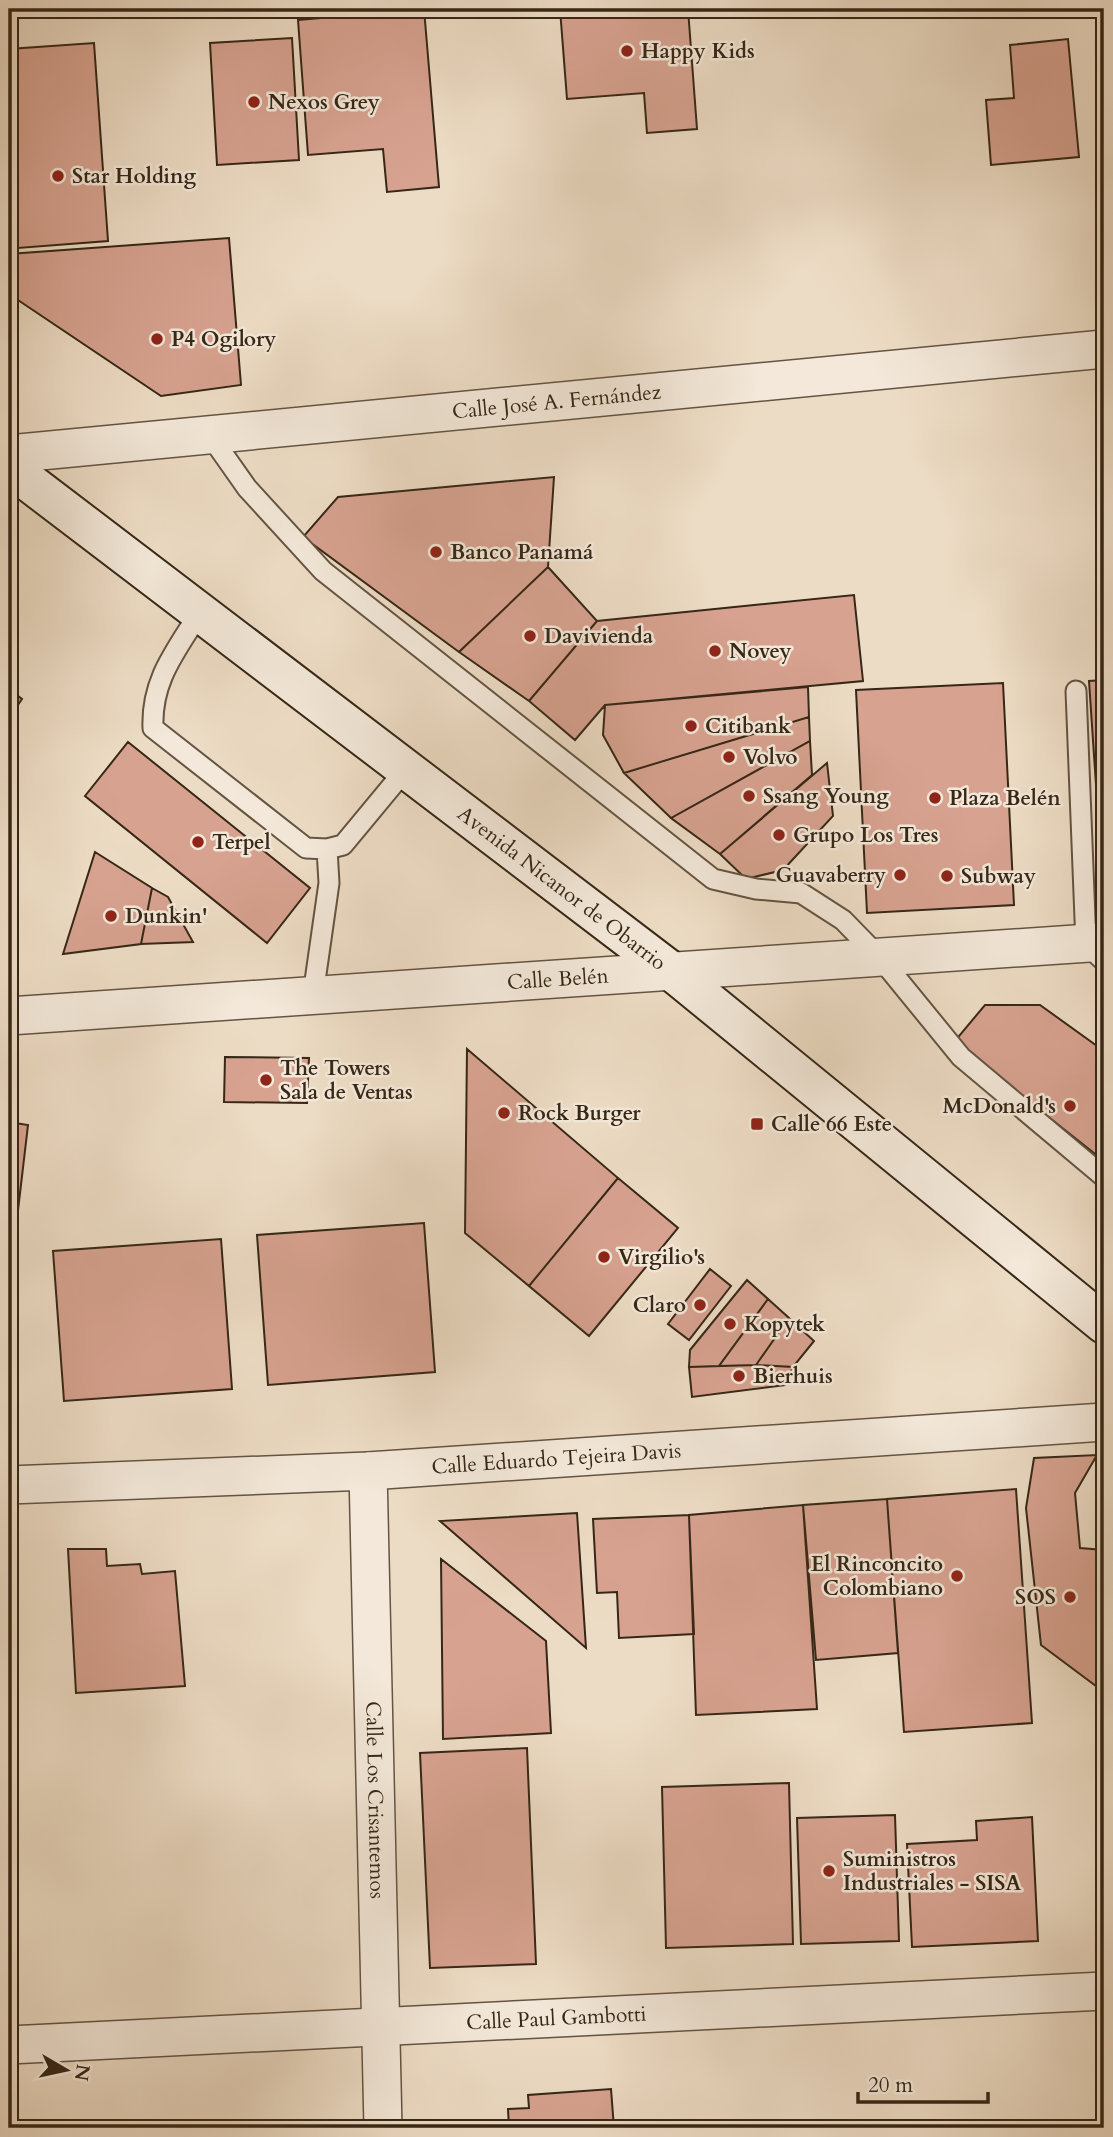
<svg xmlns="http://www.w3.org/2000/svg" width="1113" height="2137" viewBox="0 0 1113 2137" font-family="Cardo,serif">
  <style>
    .building { fill: #d7a290; stroke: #362716; stroke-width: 2 }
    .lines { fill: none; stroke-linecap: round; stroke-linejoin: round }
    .lane-casing { stroke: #645442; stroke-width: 23 }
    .street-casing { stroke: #645442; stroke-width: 40 }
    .secondary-casing { stroke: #362716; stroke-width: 42 }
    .lane { stroke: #f3e8d9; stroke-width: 19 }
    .street { stroke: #f3e8d9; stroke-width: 37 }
    .secondary { stroke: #f3e8d9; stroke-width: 38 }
    .poi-dot { fill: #8f2418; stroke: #f3e8d9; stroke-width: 2.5 }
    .labels { text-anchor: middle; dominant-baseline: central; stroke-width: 5; stroke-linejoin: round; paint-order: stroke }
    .poi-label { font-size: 21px; font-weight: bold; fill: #362716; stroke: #f3e8d9; text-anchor: start }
    .street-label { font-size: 21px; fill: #362716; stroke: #f3e8d9 }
  </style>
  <rect width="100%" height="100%" fill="#eddcc5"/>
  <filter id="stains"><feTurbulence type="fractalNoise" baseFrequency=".00286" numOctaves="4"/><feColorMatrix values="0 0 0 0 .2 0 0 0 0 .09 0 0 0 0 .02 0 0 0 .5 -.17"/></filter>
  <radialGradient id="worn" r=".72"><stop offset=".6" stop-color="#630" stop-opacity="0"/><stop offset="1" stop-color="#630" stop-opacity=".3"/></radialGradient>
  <path class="building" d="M424,9L439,187L387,192L383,149L308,155L298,20Z
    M560,9H688L697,129L647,133L644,93L567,99Z
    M292,38L299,160L217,165L210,43Z
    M1068,39L1079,157L991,165L986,100L1014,98L1010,45Z
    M94,43L108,241L18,248L9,111V49Z
    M229,238L241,385L161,396L9,294V254Z
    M554,477L548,567L459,652L303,537L338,497Z
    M548,567L597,621L529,701L459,652Z
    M854,595L863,681L605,705L575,740L529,701L597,621Z
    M1104,680V889H1103L1089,681Z
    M1003,683L1014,905L867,913L856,690Z
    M808,687L809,717L624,773L603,735L605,705Z
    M9,689L22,699L9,718Z
    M809,717L810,741L671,818L624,773Z
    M810,741L812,775L720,854L671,818Z
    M128,742L310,888L267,943L85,796Z
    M827,763L833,816L783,870L746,879L720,854Z
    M95,852L152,888L141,944L63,954Z
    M152,888L168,897L193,942L141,944Z
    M985,1005H1040L1104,1051V1161L954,1042Z
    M467,1049L618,1178L529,1286L465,1233Z
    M225,1057L309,1058L307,1103L224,1102Z
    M9,1122L28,1125L9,1287Z
    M618,1178L678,1228L589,1336L529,1286Z
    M424,1223L435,1372L268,1385L257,1235Z
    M221,1239L232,1389L64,1401L53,1251Z
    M710,1269L731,1286L689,1340L668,1324Z
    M747,1280L768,1299L719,1366L689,1367L690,1350Z
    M768,1299L789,1318L756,1365L719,1366Z
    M789,1318L814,1341L793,1367L756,1365Z
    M756,1365L793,1367L785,1385L692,1397L689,1367Z
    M1097,1455L1075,1493L1080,1548L1104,1550V1692L1041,1645L1026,1508L1034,1458Z
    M1016,1489L1032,1723L904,1732L887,1499Z
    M887,1499L898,1653L816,1660L803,1505Z
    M803,1505L817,1709L696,1715L689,1515Z
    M577,1513L586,1648L440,1521Z
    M689,1515L694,1634L619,1638L617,1592L597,1593L593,1519Z
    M68,1549H106L107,1566L140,1564L142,1574L175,1571L185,1686L76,1693Z
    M441,1559L546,1641L551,1733L443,1739Z
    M527,1748L536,1964L430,1968L420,1753Z
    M789,1783L793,1944L666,1948L662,1787Z
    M895,1815L899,1941L801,1944L797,1818Z
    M1032,1817L1038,1941L912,1947L907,1844L977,1840L976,1821Z
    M611,2089L614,2128H509L508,2109L529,2108L528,2095Z"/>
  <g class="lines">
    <defs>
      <path id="lane" d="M209,434L247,488L323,571L713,879L756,889L801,893L843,920L881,959L961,1057L1104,1177
        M200,612C176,651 151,680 153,728L306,848L327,849L343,845L406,769
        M1076,691L1086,944L1104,961
        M313,995L329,883L327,849"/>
      <g id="street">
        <path id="s1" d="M9,454L1104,349"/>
        <path id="s2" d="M9,1016L1104,942"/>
        <path id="s3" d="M368,1471L383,2128"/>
        <path id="s4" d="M9,1485L368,1471L1104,1422"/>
        <path id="s5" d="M9,2045L1104,1991"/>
      </g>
      <g id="secondary">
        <path id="s6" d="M9,467L675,974L1104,1324"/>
      </g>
    </defs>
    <use href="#lane" class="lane-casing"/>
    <use href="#street" class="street-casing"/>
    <use href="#secondary" class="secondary-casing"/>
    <use href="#lane" class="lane"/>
    <use href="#street" class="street"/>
    <use href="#secondary" class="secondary"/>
  </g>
  <g class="poi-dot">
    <circle cx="627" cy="51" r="7"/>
    <circle cx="254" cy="102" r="7"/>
    <circle cx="58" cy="176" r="7"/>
    <circle cx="157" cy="339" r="7"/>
    <circle cx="436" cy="552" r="7"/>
    <circle cx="530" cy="636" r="7"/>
    <circle cx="715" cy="651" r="7"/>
    <circle cx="691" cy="726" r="7"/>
    <circle cx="729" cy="757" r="7"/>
    <circle cx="749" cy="796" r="7"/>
    <circle cx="935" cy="798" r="7"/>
    <circle cx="779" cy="835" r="7"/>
    <circle cx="198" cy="842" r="7"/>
    <circle cx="900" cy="875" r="7"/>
    <circle cx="947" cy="876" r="7"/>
    <circle cx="111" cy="916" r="7"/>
    <circle cx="266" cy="1080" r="7"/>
    <circle cx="1070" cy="1106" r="7"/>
    <circle cx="504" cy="1113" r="7"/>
    <rect x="750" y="1117" width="14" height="14" rx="3.5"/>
    <circle cx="604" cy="1257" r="7"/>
    <circle cx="700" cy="1305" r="7"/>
    <circle cx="730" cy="1324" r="7"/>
    <circle cx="739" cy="1376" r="7"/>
    <circle cx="957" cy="1576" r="7"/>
    <circle cx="1070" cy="1597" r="7"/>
    <circle cx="829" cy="1871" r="7"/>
  </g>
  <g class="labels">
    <g class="poi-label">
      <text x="641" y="51">Happy Kids</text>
      <text x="268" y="102">Nexos Grey</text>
      <text x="72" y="176">Star Holding</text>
      <text x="171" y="339">P4 Ogilory</text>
      <text x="450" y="552">Banco Panamá</text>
      <text x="544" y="636">Davivienda</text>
      <text x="729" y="651">Novey</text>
      <text x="705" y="726">Citibank</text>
      <text x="743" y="757">Volvo</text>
      <text x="763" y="796">Ssang Young</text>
      <text x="949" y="798">Plaza Belén</text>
      <text x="793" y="835">Grupo Los Tres</text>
      <text x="212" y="842">Terpel</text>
      <text x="886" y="875" text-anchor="end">Guavaberry</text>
      <text x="961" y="876">Subway</text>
      <text x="125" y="916">Dunkin'</text>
      <text x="280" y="1068">The Towers<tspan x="280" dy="24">Sala de Ventas</tspan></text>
      <text x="1056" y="1106" text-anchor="end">McDonald's</text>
      <text x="518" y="1113">Rock Burger</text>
      <text x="771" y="1124">Calle 66 Este</text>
      <text x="618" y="1257">Virgilio's</text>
      <text x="686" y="1305" text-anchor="end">Claro</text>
      <text x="744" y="1324">Kopytek</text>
      <text x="753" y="1376">Bierhuis</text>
      <text x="943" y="1564" text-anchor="end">El Rinconcito<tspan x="943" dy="24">Colombiano</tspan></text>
      <text x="1056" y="1597" text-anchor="end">SOS</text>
      <text x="843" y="1859">Suministros<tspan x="843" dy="24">Industriales - SISA</tspan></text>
    </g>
    <g class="street-label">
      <text stroke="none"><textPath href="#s1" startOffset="550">Calle José A. Fernández</textPath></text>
      <text stroke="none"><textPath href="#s6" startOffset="695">Avenida Nicanor de Obarrio</textPath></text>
      <text stroke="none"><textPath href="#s2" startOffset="550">Calle Belén</textPath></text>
      <text stroke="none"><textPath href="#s4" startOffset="548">Calle Eduardo Tejeira Davis</textPath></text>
      <text stroke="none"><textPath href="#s3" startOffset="329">Calle Los Crisantemos</textPath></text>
      <text stroke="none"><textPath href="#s5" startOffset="548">Calle Paul Gambotti</textPath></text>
    </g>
  </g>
  <rect width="1113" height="2137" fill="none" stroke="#eddcc5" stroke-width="35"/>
  <rect x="10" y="10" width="1092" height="2116" fill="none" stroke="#362716" stroke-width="3.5"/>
  <rect x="18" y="18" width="1078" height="2102" fill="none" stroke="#362716" stroke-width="2"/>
  <g transform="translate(66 2070) rotate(99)" stroke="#f3e8d9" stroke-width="5" paint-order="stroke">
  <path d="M0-5L12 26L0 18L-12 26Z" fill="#362716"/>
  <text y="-10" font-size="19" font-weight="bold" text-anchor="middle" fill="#362716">N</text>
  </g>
  <path d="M858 2092v10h130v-10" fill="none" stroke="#362716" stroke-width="3.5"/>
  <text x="868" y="2092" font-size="21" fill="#362716" stroke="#f3e8d9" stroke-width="5" paint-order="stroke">20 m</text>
  <rect width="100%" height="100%" filter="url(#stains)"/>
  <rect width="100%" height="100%" fill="url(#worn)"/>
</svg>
